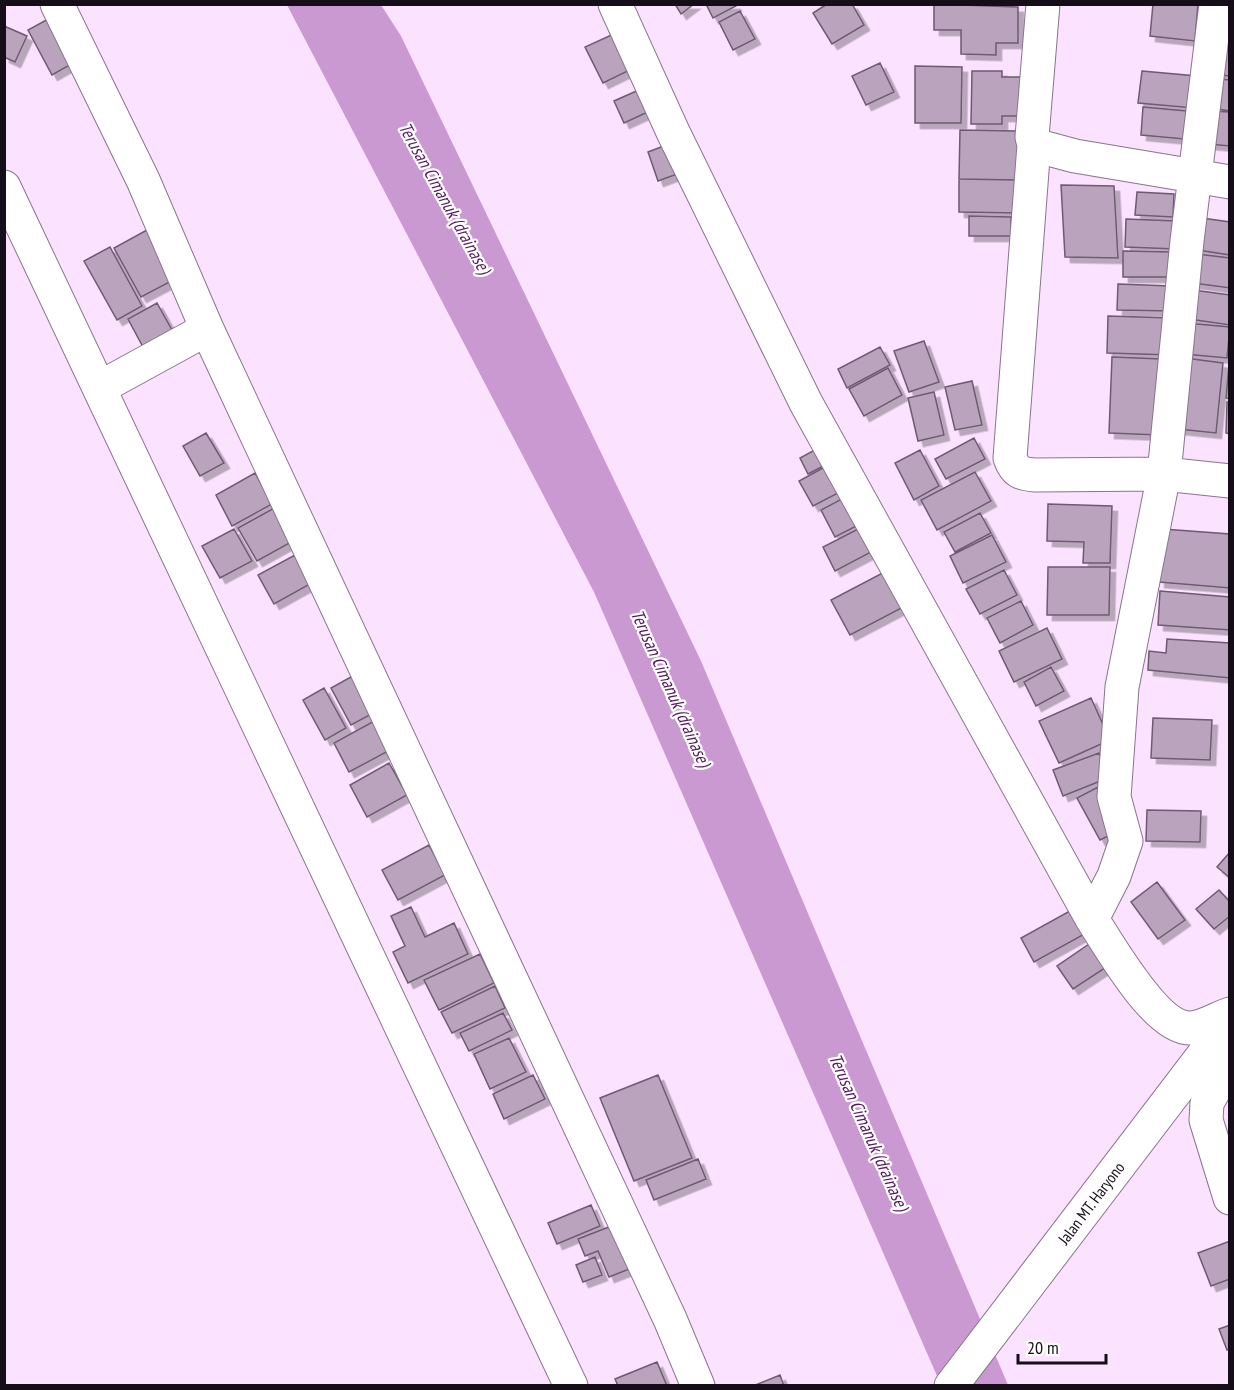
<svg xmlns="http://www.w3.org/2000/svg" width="1234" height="1390" viewBox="0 0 1234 1390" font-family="'PT Sans Narrow',sans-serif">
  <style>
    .water { fill: #ca99d2 }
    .building { fill: #baa3bd; stroke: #6f5a73; stroke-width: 1.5; filter: url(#shadow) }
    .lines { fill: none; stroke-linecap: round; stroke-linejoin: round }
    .minor-casing { stroke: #8a748e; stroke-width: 35 }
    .major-casing { stroke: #8a748e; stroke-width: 35 }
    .minor { stroke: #fff; stroke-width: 33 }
    .major { stroke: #fff; stroke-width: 33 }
    .labels { text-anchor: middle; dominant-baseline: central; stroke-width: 4.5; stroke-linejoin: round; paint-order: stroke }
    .street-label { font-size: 16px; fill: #150d17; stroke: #fff }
    .water-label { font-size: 18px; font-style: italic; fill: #551a5f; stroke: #fff }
  </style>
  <defs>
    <filter id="shadow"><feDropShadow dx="5.5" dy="5.5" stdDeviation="0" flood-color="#0004"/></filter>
  </defs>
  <rect width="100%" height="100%" fill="#fbe2ff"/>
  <path class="water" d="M287,5H381L401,36L701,661L1008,1385H941L594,592Z"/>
  <path class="building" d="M675,4H694L681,14Z
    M706,4H735L736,6L713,18Z
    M827,4H852L864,25L832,44L813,13Z
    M934,4L1018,7V43H996V55L961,54V30H934Z
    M1153,4H1198L1195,41L1150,36Z
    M740,11L755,39L733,50L719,22Z
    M50,18L75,62L52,75L28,30Z
    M4,26L27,36L15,62L4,57Z
    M618,32L636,67L603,83L585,47Z
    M1223,41H1230V76L1219,75Z
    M880,63L894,92L866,105L852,76Z
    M915,66L962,67L961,123H915Z
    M972,71H1002V77H1027V116H1002V124H971Z
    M1142,71L1197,76L1194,108L1138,103Z
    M1220,79L1230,80V111L1217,109Z
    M641,89L650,111L624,123L614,101Z
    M1143,107L1198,112L1195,140L1141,135Z
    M1211,111L1230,112V146L1208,144Z
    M960,130L1025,131V180L959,179Z
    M669,144L680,173L658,181L648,152Z
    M959,179L1025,180L1024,213L959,212Z
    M1061,185L1114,186L1118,258L1065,257Z
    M1137,192L1174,194L1173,217L1135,215Z
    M969,216L1011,217V236H969Z
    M1202,218L1230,222V255L1198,250Z
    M1126,219L1177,221L1176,249L1125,247Z
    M156,225L183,275L141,297L114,248Z
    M110,247L142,306L117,320L84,261Z
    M1123,251L1172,252V277H1123Z
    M1189,253L1230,258V288L1186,282Z
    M1118,284L1171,286L1170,311L1117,310Z
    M1193,290L1230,295V325L1189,319Z
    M157,303L172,330L143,347L128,319Z
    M1108,316L1171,318L1170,355L1107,353Z
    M1186,323L1230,327L1227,358L1184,354Z
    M924,341L939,382L909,392L894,351Z
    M880,347L890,365L847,388L838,369Z
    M1112,357L1162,359L1159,435L1109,433Z
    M1185,358L1223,363L1216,433L1178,429Z
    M1229,364H1230V399L1226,398Z
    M888,368L902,395L864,416L849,389Z
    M972,381L982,425L955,430L945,387Z
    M934,392L944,435L918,441L908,398Z
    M1227,402H1230V434L1226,433Z
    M206,433L224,463L200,476L183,446Z
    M974,438L985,459L946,479L935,459Z
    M822,446L831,462L808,474L800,458Z
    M920,450L939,486L914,500L895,463Z
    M832,463L846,489L813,506L799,481Z
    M975,472L991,501L937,530L921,500Z
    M255,473L272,504L232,526L216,495Z
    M853,493L868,520L835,537L821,510Z
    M1048,504L1112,506L1110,563H1083L1084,542L1047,541Z
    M276,507L295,540L257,561L238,528Z
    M980,513L991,533L955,552L944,532Z
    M862,527L875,550L835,571L823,547Z
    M234,529L252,561L220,578L202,546Z
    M1163,529L1230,534V588L1159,582Z
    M992,535L1006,562L963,583L950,556Z
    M295,555L310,584L274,604L258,575Z
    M894,567L913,602L850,635L831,600Z
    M1048,567H1110L1109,615H1047Z
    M1004,570L1017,595L980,614L966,589Z
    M1160,591L1230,597V630L1158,625Z
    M1021,601L1033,625L1000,643L987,618Z
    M1047,628L1062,659L1014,682L999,651Z
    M1167,639L1230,643V678L1148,670L1149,651L1166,653Z
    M1051,667L1064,691L1036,706L1024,682Z
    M358,673L379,710L351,725L331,688Z
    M324,688L346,728L325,740L303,700Z
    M1091,698L1110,740L1059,763L1039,721Z
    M1153,718L1212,720L1210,760L1151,758Z
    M376,720L392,749L349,772L334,743Z
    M1099,753L1108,778L1063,796L1053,770Z
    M389,763L407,795L367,817L350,785Z
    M1098,787L1121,830L1100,840L1077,798Z
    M1147,810L1201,811L1200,842L1146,841Z
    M429,845L445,875L398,900L382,870Z
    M1230,852V878L1217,867Z
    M1157,882L1185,920L1158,939L1131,902Z
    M1219,890L1230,902V916L1214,929L1196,909Z
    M411,907L425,937L454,923L468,954L408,983L393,952L405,946L391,916Z
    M1077,907L1090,931L1034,962L1021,938Z
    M1095,940L1111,964L1073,989L1057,966Z
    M480,954L494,983L439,1010L424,980Z
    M495,986L505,1008L452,1033L441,1012Z
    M503,1013L512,1030L469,1051L460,1033Z
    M509,1038L526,1072L490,1089L474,1054Z
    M533,1075L545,1099L504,1119L493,1094Z
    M658,1075L692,1158L634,1181L600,1098Z
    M698,1159L706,1179L654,1200L646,1180Z
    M591,1205L600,1226L557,1244L548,1223Z
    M619,1223L637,1266L609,1277L598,1251L585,1256L578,1239Z
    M1230,1241V1279L1211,1286L1198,1253Z
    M595,1257L602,1275L583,1282L576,1265Z
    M1230,1325V1349L1227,1350L1219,1329Z
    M657,1362L667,1386H618L615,1379Z
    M780,1375L784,1386H753Z"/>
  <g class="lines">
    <defs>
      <path id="minor" d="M57,4L143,180L207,329L670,1319L698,1386
        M615,4L673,132L806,403L1092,919
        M1043,4L1032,137L1034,145L1075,156L1230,182
        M1216,4L1187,241L1164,474L1122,687L1114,797L1126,841L1114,876L1092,919C1109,945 1156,1029 1190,1028C1202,1028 1218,1018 1230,1014
        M1034,145L1010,458C1015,472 1021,474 1035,475L1164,474L1230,481
        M4,187L571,1386
        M101,387L207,329
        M1230,1062L1207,1103L1206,1120L1230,1198"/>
      <path id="major" d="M951,1386L1230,1020"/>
    </defs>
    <use href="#minor" class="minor-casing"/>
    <use href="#major" class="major-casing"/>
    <use href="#minor" class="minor"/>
    <use href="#major" class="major"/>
  </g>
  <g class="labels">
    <g class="street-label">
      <text transform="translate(1091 1203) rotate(-53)">Jalan MT. Haryono</text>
    </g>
    <g class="water-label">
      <text transform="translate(445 198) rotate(61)">Terusan Cimanuk (drainase)</text>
      <text transform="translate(671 688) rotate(66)">Terusan Cimanuk (drainase)</text>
      <text transform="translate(869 1132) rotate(66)">Terusan Cimanuk (drainase)</text>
    </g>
  </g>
  <rect width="1234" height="1390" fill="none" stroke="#150d17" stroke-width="12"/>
  <path d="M1018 1354v9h88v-9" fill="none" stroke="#150d17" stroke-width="3"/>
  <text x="1027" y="1354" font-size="18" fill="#150d17" stroke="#ffffff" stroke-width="4.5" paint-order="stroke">20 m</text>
</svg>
